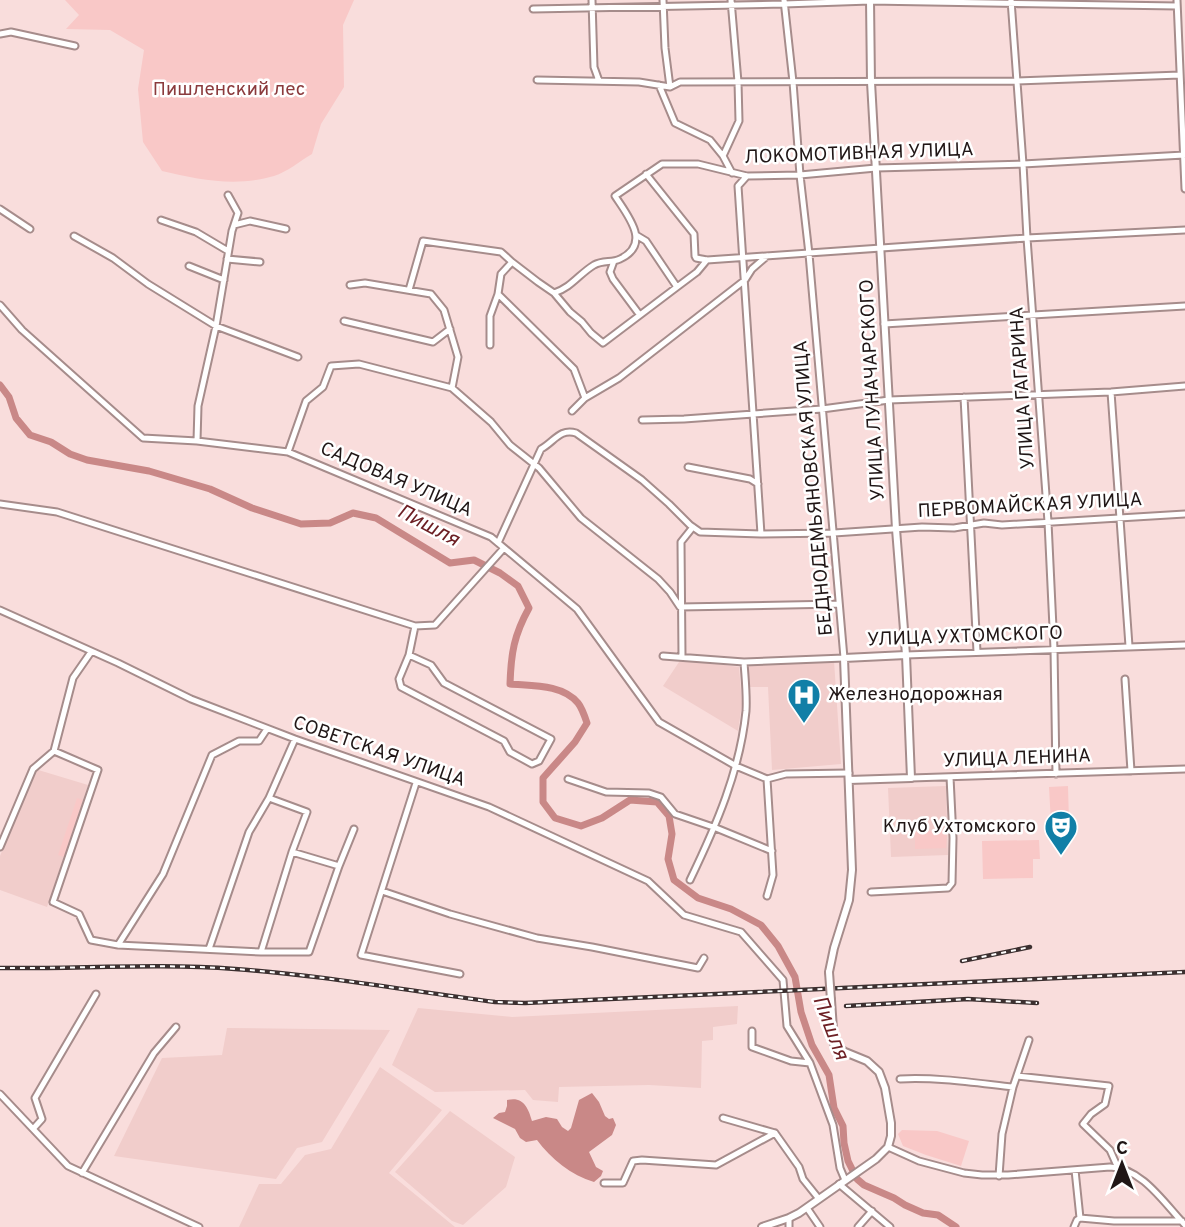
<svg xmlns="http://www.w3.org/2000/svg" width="1185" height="1227" viewBox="0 0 1185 1227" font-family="Overpass,sans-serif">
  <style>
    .built { fill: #f1cdcb }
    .green { fill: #f9c8c7 }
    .water { fill: #c98887 }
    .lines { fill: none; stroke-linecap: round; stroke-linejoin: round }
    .river { stroke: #c98887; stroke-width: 7 }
    .minor-casing { stroke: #a68c8b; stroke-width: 9 }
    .major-casing { stroke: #a68c8b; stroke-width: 10 }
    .minor { stroke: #fff; stroke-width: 5 }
    .major { stroke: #fff; stroke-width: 6 }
    .rail-casing { stroke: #3c3030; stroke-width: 4.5 }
    .rail { stroke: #fff; stroke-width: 2; stroke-dasharray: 5; stroke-linecap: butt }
    .major-bridge-casing { stroke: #a68c8b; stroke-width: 10; stroke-linecap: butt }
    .major-bridge { stroke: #fff; stroke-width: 6 }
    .labels { text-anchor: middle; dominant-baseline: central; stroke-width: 5; stroke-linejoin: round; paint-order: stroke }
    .park-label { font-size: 19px; fill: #8b3b3d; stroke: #fff }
    .street-label { font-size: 19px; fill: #201616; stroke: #fff }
    .poi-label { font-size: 19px; fill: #201616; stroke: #fff; text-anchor: start }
    .water-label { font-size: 21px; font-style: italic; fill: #6d2025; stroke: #fff }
  </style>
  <rect width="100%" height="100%" fill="#f9dddc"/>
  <path class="built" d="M681,659L739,667L742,704L738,731L663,686Z
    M834,661L841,764L772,770L768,687H748L749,663Z
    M35,769L88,785L47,907L0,890V856Z
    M946,786L948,855L891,857L888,788Z
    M738,1006L737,1024L713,1027V1040L702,1041L701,1088L649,1085L559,1087L558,1102L533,1100L525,1090L435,1092L392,1065L418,1008L512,1017Z
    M227,1028L390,1030L322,1142L297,1148L276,1179L114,1156L162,1058L222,1055Z
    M380,1067L442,1110L389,1173L455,1227H239L259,1184H281L305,1155L331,1149Z
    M450,1111L515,1157L506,1187L463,1225L452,1221L395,1172Z"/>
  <path class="green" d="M65,0H354L343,25L344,87L321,124L312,154C300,161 287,172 274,176C237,187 199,180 162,171L143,142L138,89L144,50L110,30L66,29L79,15Z
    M1068,786L1069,822L1051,823L1049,787Z
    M77,798L83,800L64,857L58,855Z
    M944,830L947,832L946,848L915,849V832Z
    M1039,840L1040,859H1033V878L983,879L982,841Z
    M902,1130L937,1131L969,1141L961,1166L926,1155L903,1146L898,1134Z"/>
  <path class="water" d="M592,1093L599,1102L605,1116L609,1119L613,1118L616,1125L612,1135L589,1152L596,1167L603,1171L601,1176L594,1182C571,1175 551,1159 537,1140L526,1142L520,1138L515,1129L493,1118L499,1113L505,1112L507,1106V1100C523,1096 528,1107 532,1121L546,1117L557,1119L562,1127L568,1131L571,1128L579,1100Z"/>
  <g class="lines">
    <path class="river" d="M0,385L9,397L16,418L30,435L51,442L70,454L87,460L149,471L210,489L252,508L301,524L330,523L353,513L376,518L450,563L474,560L500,573L518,586L529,608C514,635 511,653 510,684C532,686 562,684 578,703C582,708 585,717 587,723L575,742L543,778V802L555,818L581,826L602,818L630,800L657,802L669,816L672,834L668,859L674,880L698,898L731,909L761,925L778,946L795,977L801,1012L812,1045L829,1075L834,1108L843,1126L844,1143L848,1161L857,1179L864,1185L894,1198L905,1205L923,1213L938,1215L956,1227"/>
    <defs>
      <path id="minor" d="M592,0L594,67L599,81
        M663,0L665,48L670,87
        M731,0L738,82L739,121L723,156L732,173
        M1011,0L1023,164L1027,238L1048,522L1054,649L1056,774
        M1177,0L1185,189
        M533,9L784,4L870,1L1177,6
        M0,34L11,32L75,46
        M537,80L639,82L670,87L680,82L1017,81L1180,75
        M659,85L675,123L710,140L723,156
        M646,174L694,234L695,256L696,258L707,260L1027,238L1185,230
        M747,176L738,186L761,534
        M0,209L30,229
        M161,220L196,232L228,251
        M234,225L250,221L286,229
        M636,235L646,241L677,287L697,272L707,260
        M74,236L113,258L148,284L216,326L298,357
        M227,259L260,262
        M614,261L610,272L613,279L639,314
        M512,262L538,282L554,293L570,312L582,322L591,333L603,343L677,287
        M189,266L224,280
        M350,285L365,283L431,294L444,310L458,357L452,388
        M409,290L423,241L501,252L512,262L501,274L498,294L490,316V345
        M554,293C572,287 579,274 594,265C603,260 612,263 620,259C652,244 628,216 615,196L662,164H698L747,176L800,175L876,168L1023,164L1184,155
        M498,294L574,369L585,398
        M0,305L22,330L143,438L197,441L288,452L491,537L577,609L659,722L736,766L767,779L786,774L849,773
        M344,321L433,342L450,329
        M884,324L1185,306
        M1111,392L1129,646
        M964,397L977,652
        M572,411L585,398L619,378L745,280L752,269L767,256
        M642,420L684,419L822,409L889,400L1111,392L1185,386
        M197,441L198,406L216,326L232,231L238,213L228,195
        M288,452L306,401L323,387L331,366L359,364L452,388L491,422L510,445L539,468L581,518L658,579L670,592L680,607L839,604
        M688,467L750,479L758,484
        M0,504L57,512L415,626L435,625L504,548
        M498,543L541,449C554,442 560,428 576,433L642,480L669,504L690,525L700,532L761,534L834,533L922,527L954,528L984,523L1002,525L1185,514
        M0,610L118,663L191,699L295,739L489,807L648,881L684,915L741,932L783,980L787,1026L810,1063L833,1125L840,1168L845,1180
        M91,652L73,678L54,751L98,770L53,902L79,914L91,940L118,945L261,952H309L339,866L292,852L307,812L269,798
        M409,655L399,679L401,687L504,741L510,752L532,764L539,761L551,739L444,683L431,665L409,655L415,626
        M906,655L1185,645
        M663,656L744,662L844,658L809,254L800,175L793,82L784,0
        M682,656L681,542L693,527
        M1125,679L1131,771
        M911,778L1185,769
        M568,779L606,792L649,793L661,797L675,814L716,828L772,851
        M416,783L361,955L460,974
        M0,847L33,769L54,751
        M339,866L354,829
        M690,880C716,826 740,771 746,711C747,695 745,678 744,662
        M382,891L450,914L537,938L592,947L698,968L704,958
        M871,892L948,888L952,883L953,838L950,777
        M767,896L773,875L767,779
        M118,945L163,874L212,755L239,741H259L267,729
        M209,949L249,832L269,798L295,739
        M261,952L292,852
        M752,1031V1047L791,1061L810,1063
        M1017,1076L1109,1086L1105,1104L1091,1114L1083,1124L1110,1150L1118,1168
        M900,1079C937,1077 976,1083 1013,1087
        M0,1094L68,1166L199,1227
        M723,1118L775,1133
        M33,1129L42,1119L35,1098L96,994
        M888,1147L919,1161L964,1173L982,1175H1008L1110,1167C1142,1168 1164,1203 1185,1225
        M82,1173L154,1053L176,1027
        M999,1176L1002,1134L1013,1087L1029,1040
        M604,1183H623L633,1161L642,1160L716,1165L775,1133L799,1167L803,1179L819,1199
        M839,1184L890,1227
        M807,1208L820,1227
        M789,1218V1227
        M1080,1218L1114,1221H1182
        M858,1227L872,1211
        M1074,1227L1077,1220L1080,1218L1075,1170"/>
      <path id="major" d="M849,780L911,778L906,655L896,529L871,82L870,0
        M829,972L834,948L849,900L852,870L844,658L906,655
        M762,1227L789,1218L799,1213L876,1159L888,1147L891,1136V1123L885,1088L879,1072L867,1061L845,1052L834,1044L831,1000"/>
    </defs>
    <use href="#minor" class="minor-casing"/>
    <use href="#major" class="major-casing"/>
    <use href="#minor" class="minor"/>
    <use href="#major" class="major"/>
    <defs>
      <path id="rail" d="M962,961L1030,947
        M0,968C78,969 157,963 235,969C322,975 409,991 495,1002L525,1003L1185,972
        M846,1006L968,999L1037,1003"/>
    </defs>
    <use href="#rail" class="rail-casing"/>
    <use href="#rail" class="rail"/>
    <defs>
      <path id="major-bridge" d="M829,972L831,1000"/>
    </defs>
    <use href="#major-bridge" class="major-bridge-casing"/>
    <use href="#major-bridge" class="major-bridge"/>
  </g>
  <defs>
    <symbol id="hospital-pin" viewBox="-11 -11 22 30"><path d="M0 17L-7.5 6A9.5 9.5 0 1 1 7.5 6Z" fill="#117fa7" stroke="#fff"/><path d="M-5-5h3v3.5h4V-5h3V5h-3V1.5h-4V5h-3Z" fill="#fff"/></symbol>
    <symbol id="theatre-pin" viewBox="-11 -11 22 30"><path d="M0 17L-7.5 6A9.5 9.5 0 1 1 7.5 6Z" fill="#117fa7" stroke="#fff"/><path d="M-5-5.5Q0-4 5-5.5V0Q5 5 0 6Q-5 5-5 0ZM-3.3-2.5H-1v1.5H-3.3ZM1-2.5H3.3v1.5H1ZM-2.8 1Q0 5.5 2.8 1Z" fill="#fff"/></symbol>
  </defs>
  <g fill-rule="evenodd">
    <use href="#hospital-pin" x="785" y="676" width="38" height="52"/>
    <use href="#theatre-pin" x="1042" y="808" width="38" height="52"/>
  </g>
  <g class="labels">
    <g class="park-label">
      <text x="229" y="90">Пишленский лес</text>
    </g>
    <g class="street-label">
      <text transform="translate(859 154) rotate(-2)">ЛОКОМОТИВНАЯ УЛИЦА</text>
      <text transform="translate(1023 388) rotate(-94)">УЛИЦА ГАГАРИНА</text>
      <text transform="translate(873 390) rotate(-93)">УЛИЦА ЛУНАЧАРСКОГО</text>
      <text transform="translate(396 480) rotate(23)">САДОВАЯ УЛИЦА</text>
      <text transform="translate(814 488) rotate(-95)">БЕДНОДЕМЬЯНОВСКАЯ УЛИЦА</text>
      <text transform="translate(1030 506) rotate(-3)">ПЕРВОМАЙСКАЯ УЛИЦА</text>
      <text transform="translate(965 637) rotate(-2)">УЛИЦА УХТОМСКОГО</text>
      <text transform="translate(379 752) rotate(19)">СОВЕТСКАЯ УЛИЦА</text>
      <text transform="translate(1017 759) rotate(-2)">УЛИЦА ЛЕНИНА</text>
    </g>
    <g class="poi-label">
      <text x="828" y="695">Железнодорожная</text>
      <text x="1036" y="827" text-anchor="end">Клуб Ухтомского</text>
    </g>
    <g class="water-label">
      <text transform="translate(428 526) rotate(28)">Пишля</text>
      <text transform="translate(830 1028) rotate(69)">Пишля</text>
    </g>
  </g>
  <g transform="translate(1122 1164)" stroke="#ffffff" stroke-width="5" paint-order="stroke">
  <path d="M0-5L12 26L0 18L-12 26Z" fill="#201616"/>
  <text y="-10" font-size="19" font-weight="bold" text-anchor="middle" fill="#201616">С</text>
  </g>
</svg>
